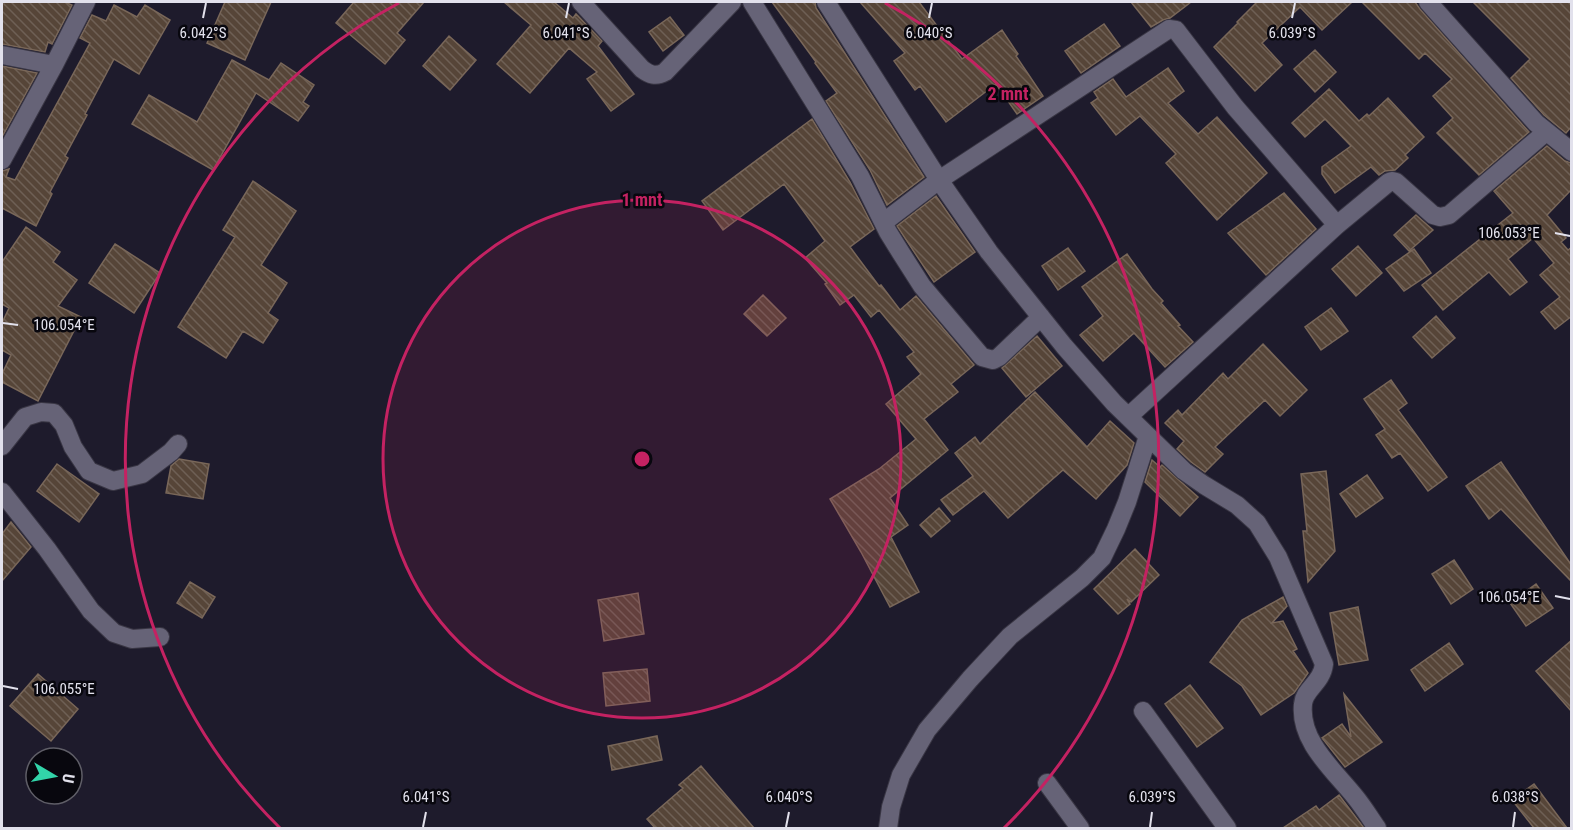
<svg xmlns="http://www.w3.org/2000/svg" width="1573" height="830" viewBox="0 0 1573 830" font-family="'Roboto Condensed',sans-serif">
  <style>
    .building { fill: url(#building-back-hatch); stroke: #796759; stroke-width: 1.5 }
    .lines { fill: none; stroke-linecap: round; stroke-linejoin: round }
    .street-casing { stroke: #393644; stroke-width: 20 }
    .street { stroke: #666377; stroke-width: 18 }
    .ticks { fill: none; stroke: #e2e1ec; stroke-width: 2 }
    .ring { fill: none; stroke: #c42262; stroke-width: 3 }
    .ticks-label { font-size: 15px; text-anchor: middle; fill: #e2e1ec; stroke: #08070e; stroke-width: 5; stroke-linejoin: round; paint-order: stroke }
    .centre { fill: #c42262; stroke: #08070e; stroke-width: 3 }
    .ring-label { font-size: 18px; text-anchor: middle; font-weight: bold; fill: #c42262; stroke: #08070e; stroke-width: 5; stroke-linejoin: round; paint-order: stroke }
  </style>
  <defs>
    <pattern id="building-back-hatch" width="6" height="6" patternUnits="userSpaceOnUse" patternTransform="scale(1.5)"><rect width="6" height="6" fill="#564538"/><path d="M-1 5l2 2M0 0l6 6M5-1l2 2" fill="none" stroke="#6e6055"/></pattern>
  </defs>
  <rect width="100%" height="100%" fill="#1e1b2c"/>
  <path class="building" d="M2,2H65L72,5L52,44L48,42L45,52L2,44Z
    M225,2H271L245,60L207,43Z
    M354,2H424L397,33L405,40L385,64L336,23Z
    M504,2H554L573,18L576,14L602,41L598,46L634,94L611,111L587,79L597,72L569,48L530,93L497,64L531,25Z
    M772,2H815L816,8L924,177L887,205L870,170L826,101L837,93L815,63L816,62Z
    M860,2H919L962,59L1002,30L1018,54L1016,56L1043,96L1017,114L996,84L946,122L920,86L915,90L894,61L905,53Z
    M1131,2H1191L1170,18L1163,20L1151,27Z
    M1257,2H1352L1322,30L1300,7L1262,43L1282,65L1255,91L1214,47L1238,23L1237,22Z
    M1362,2H1415L1420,9L1529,132L1479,175L1437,133L1453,118L1433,96L1452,79L1425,53L1419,59Z
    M1473,2H1572V126L1566,133L1544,115L1511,78L1530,59Z
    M114,5L137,17L145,5L170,20L139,74L114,59L85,114L87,115L65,156L68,158L50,192L52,194L36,226L2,208V171L9,169L6,177L15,180L90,43L80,38L92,15L106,21Z
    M670,17L684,35L663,51L649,32Z
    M1104,24L1120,46L1081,73L1065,51Z
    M449,36L476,60L450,90L423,66Z
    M1315,50L1336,72L1315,92L1294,69Z
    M232,60L269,80L281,63L314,85L303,102L309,106L298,121L256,93L213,170L132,124L149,95L197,122Z
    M2,66L37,73L2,137Z
    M1168,68L1184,91L1168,103L1198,134L1217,117L1267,173L1217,220L1166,163L1176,154L1140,116L1116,135L1091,103L1098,98L1094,92L1113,79L1126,97Z
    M1329,89L1359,121L1367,114L1369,116L1388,98L1424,137L1405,155L1408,158L1395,170L1385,171L1379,175L1371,167L1335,193L1322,174V167L1351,146L1325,119L1305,137L1292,123Z
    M812,119L850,182L874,229L850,247L879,286L881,285L900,310L916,296L974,365L951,384L958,392L924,419L948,450L890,498L908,525L891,537L919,592L890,607L861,552L830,499L879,469L916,439L886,404L921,374L907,357L914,352L879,310L871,317L854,295L840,305L825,284L827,283L805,258L825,241L784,184L723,230L702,201Z
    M1547,146L1565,161L1572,163V189L1547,215L1566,238L1561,242L1568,250L1572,247V316L1555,329L1541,312L1560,297L1540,275L1554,263L1533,238L1508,259L1527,282L1510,295L1489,272L1443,310L1422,285L1513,213L1494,191Z
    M253,181L296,211L261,265L287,283L268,313L278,320L263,343L243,331L226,358L178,327L235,237L223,230Z
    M1284,193L1316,229L1266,275L1228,233Z
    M936,196L975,252L934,282L897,226Z
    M1416,215L1433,230L1409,251L1394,235Z
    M26,227L60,252L53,262L77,280L58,306L81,317L38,401L2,382V374L11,355L2,350V323L9,308L2,304V262Z
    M115,244L160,273L134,313L89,283Z
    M1358,246L1382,273L1356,296L1332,269Z
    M1068,248L1085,271L1058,290L1042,266Z
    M1414,249L1431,273L1404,291L1386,269Z
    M1127,254L1152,289L1163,301L1161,303L1180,325L1178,326L1193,342L1165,367L1134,333L1103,361L1080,335L1103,316L1082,287Z
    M763,295L786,318L767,336L744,314Z
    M1331,308L1348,331L1321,350L1305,327Z
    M1436,316L1455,338L1432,358L1413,337Z
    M1037,336L1062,366L1026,397L1002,368Z
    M1263,344L1307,390L1280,416L1265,400L1215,447L1223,454L1205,472L1191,462L1177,449L1184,441L1165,423L1178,410L1182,415L1223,373L1228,379Z
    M1391,380L1407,403L1398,410L1447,477L1428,491L1400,453L1392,458L1376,435L1385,429L1364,399Z
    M1035,392L1087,447L1110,421L1134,443L1127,465L1096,499L1063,470L1008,518L984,491L953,515L941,500L973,476L955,453L975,437L980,444Z
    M179,459L209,464L203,499L166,493L171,466Z
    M1152,460L1160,467L1162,465L1198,497L1180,516L1145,482Z
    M1501,462L1572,566L1571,581L1501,509L1489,519L1466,486Z
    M57,464L99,494L79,522L37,491Z
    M1326,471L1335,551L1308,582L1303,531H1307L1301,474Z
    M1367,475L1383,498L1356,517L1340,494Z
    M939,508L950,521L931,537L920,525Z
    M11,522L31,547L2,581V534Z
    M1135,549L1159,575L1131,602L1127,599L1130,604L1118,614L1094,589Z
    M1454,560L1473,589L1451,604L1432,574Z
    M190,582L215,597L202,618L177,603Z
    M1536,584L1553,608L1526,626L1510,603Z
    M638,593L644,634L604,641L598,600Z
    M1283,597L1287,606L1272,623L1283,621L1297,649L1293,651L1308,673L1294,693L1261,715L1242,686L1210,662L1242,620Z
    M1358,607L1368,660L1339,665L1330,613Z
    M1572,640V712L1536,671Z
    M1449,643L1463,664L1425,691L1411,670Z
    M647,669L650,701L606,706L603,673Z
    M38,674L78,709L51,741L10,706Z
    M1190,685L1223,728L1197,747L1165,704Z
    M1344,694L1382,742L1345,767L1322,738L1342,724L1351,737Z
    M657,736L662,760L612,770L608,746Z
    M701,766L754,828H655L647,819L683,788L679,785Z
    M1534,784L1567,828H1534L1512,800Z
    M1339,795L1364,828H1283L1316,806L1319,810Z"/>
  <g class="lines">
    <defs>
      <path id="street" d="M581,2L642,69C650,75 656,77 665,72L732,2
        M752,2L860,176L888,232L901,253L922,286L982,357L993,360L999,357L1041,317
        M826,2L939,180L989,252L1064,346L1114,403L1184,471L1204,485L1237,505L1257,523L1278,557L1324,664C1322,683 1304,689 1303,704C1299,742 1335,771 1356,798C1364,808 1370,818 1377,828
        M1428,2L1536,123L1572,152
        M2,55L54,65
        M2,160L54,65L86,2
        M884,222L939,180L1169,29L1176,30L1235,107L1337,225
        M1129,416L1337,225L1389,182L1392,181L1396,182L1433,215L1440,217L1449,215L1546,132
        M2,446L25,417L41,412L54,413L64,425L73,447L89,471L113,481L142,474L171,452L178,444
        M2,492L47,549L91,611L114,633L132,639L160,637
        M1143,711L1227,828
        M1047,783L1080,828
        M888,828L891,807L901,775L927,730L970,679L1010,636L1082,578L1102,558L1116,529L1127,502L1148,436"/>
    </defs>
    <use href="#street" class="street-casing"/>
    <use href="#street" class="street"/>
  </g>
  <path class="ticks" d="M203,18L206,3M566,18L569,3M929,18L932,3M1292,18L1295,3M1555,233L1570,236M3,323L18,325M1555,596L1570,599M3,686L18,689M423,827L426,812M786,827L789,812M1150,827L1152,812M1513,827L1515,812"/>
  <circle cx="642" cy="459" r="259" fill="#c42262" fill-opacity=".12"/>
  <g class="ring">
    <circle cx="642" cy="459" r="259"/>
    <path d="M280 828A517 517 0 0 1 399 3M885 3A517 517 0 0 1 1004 828"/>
  </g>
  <g class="ticks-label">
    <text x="203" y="38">6.042°S</text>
    <text x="566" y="38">6.041°S</text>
    <text x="929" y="38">6.040°S</text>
    <text x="1292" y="38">6.039°S</text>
    <text x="1509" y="238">106.053°E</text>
    <text x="64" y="330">106.054°E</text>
    <text x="1509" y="602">106.054°E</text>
    <text x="64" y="694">106.055°E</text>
    <text x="426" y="802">6.041°S</text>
    <text x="789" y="802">6.040°S</text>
    <text x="1152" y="802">6.039°S</text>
    <text x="1515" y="802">6.038°S</text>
  </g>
  <circle cx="642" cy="459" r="9" class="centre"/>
  <g class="ring-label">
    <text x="1008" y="100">2 mnt</text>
    <text x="642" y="206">1 mnt</text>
  </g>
  <rect width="1573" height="830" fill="none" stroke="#e2e1ec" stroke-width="6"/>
  <g transform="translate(54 776) rotate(100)"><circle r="28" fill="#08070e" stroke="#5f5e67" stroke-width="1.5"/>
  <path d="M0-4.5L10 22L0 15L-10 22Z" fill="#32d4a9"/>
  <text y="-9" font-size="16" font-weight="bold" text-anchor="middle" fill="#e2e1ec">U</text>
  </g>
</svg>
